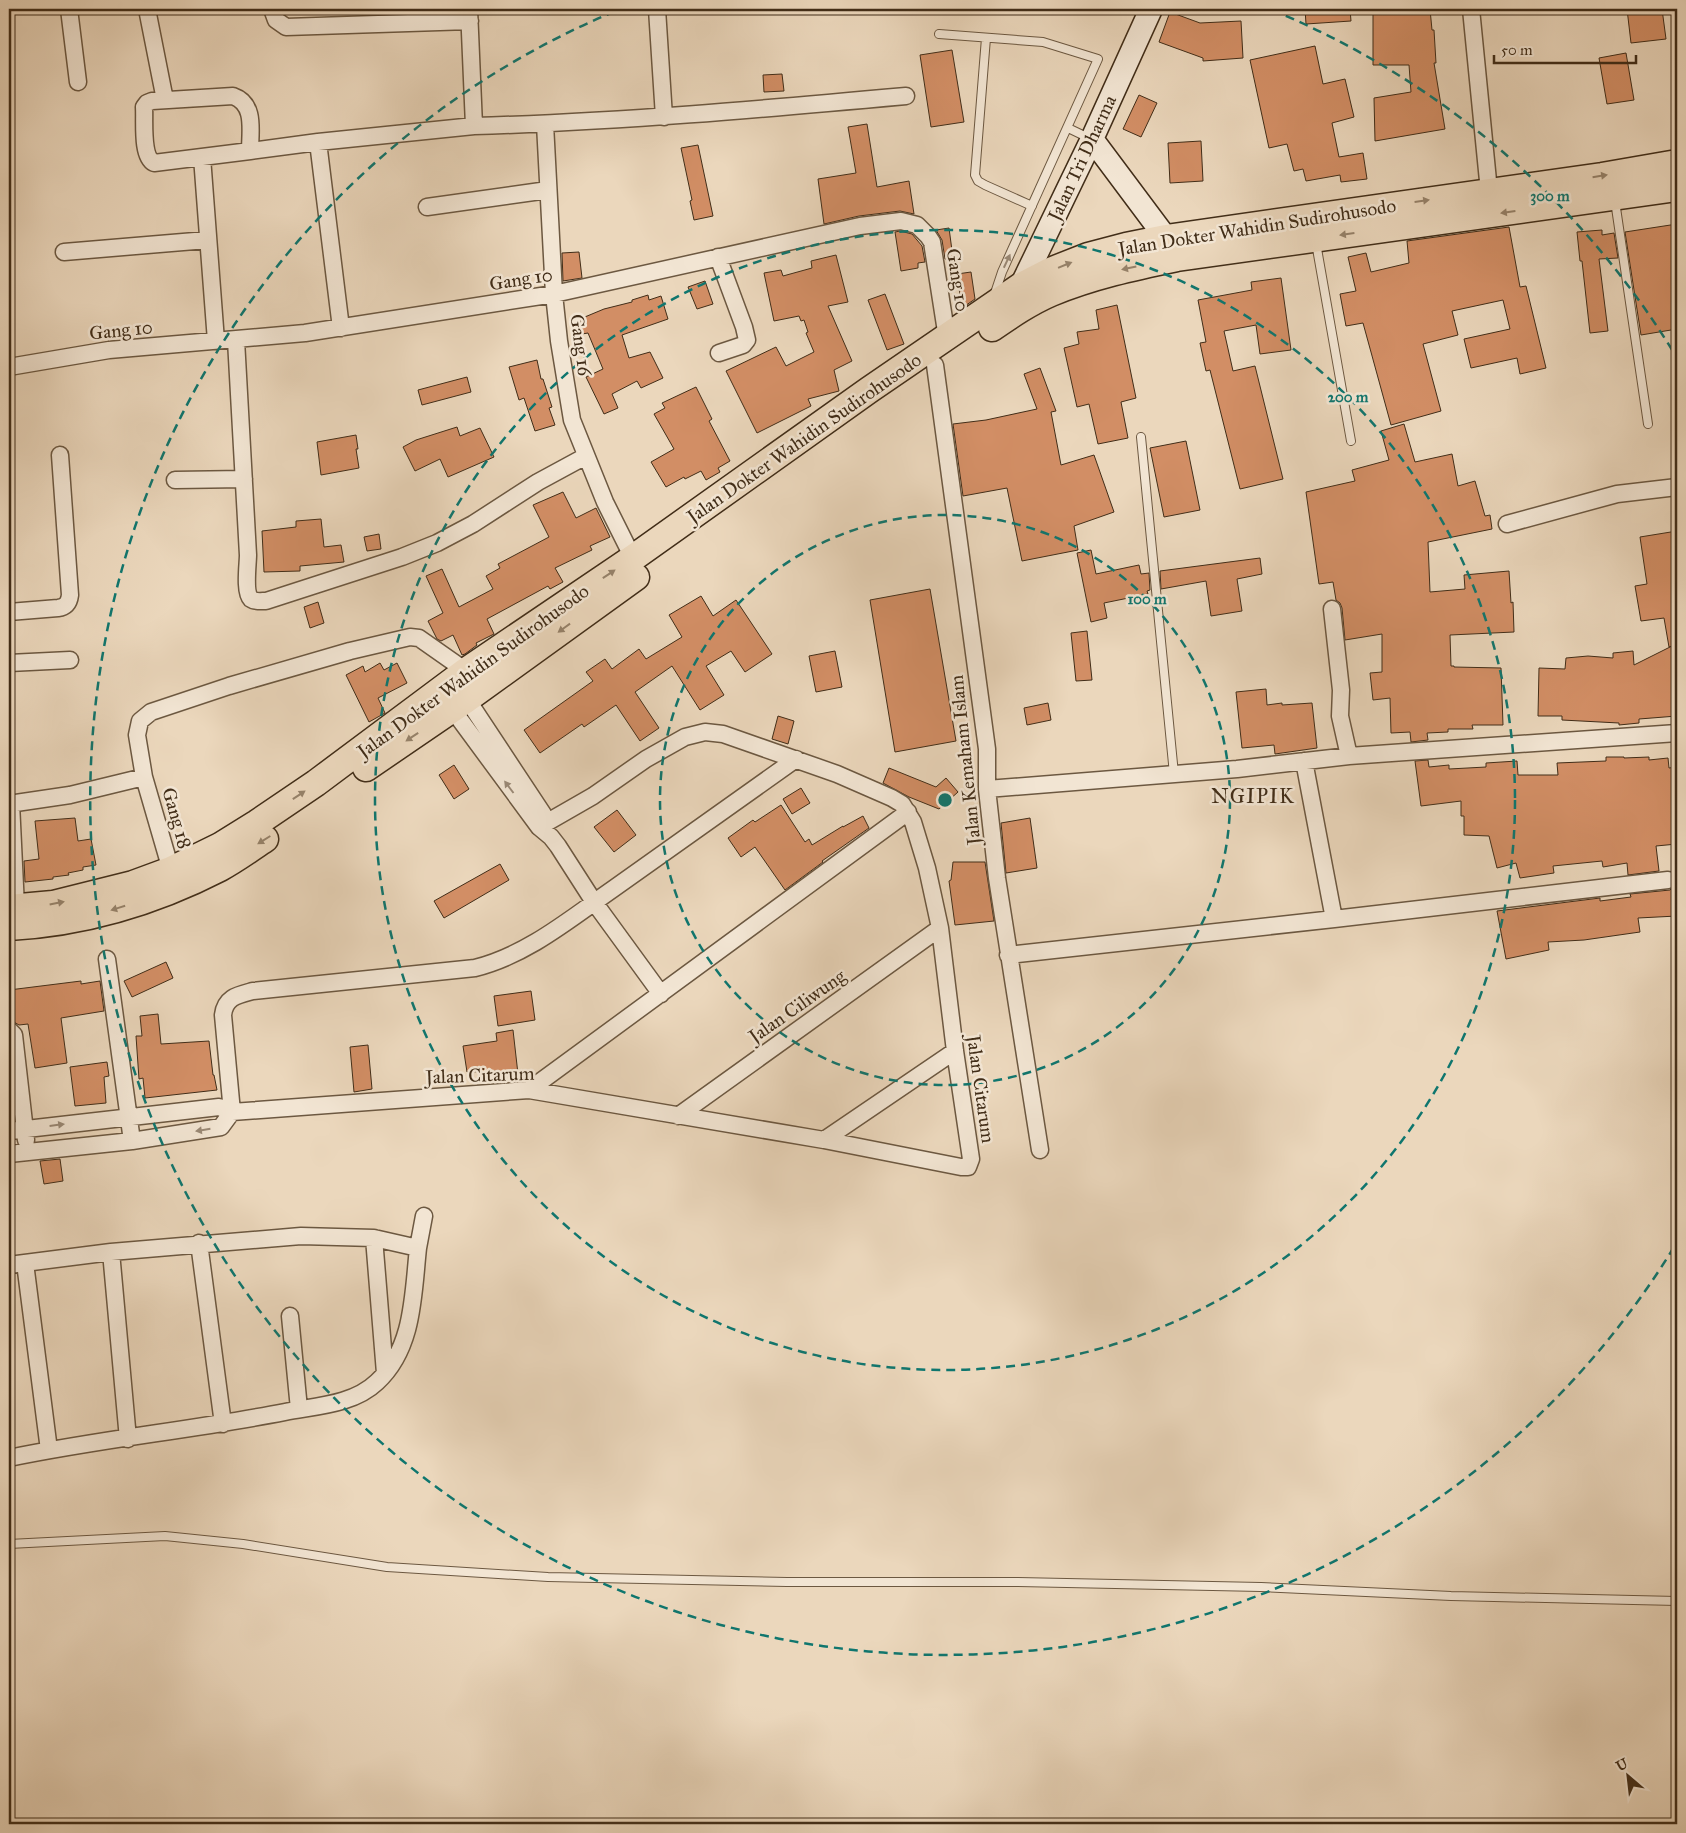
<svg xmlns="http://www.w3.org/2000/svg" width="1686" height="1833" viewBox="0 0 1686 1833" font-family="'IM FELL Great Primer',serif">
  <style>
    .building { fill: #d28e65; stroke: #412d18 }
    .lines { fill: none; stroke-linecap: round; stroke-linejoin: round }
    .service-casing { stroke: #6c5841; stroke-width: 10 }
    .minor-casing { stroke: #6c5841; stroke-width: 19 }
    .secondary-casing { stroke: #412d18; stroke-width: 25 }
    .trunk-casing { stroke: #412d18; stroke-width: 29 }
    .service { stroke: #f2e5d3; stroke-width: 8 }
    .minor { stroke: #f2e5d3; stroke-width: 16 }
    .secondary { stroke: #f2e5d3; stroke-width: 22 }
    .trunk { stroke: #ebd7bc; stroke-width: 26 }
    .oneway { fill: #96826a }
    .oneway2 { fill: #9a8976 }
    .ring { fill: none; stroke: #0f766e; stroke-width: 2.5; stroke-dasharray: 9 6 }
    .labels { text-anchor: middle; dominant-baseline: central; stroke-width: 5; stroke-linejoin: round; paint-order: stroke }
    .street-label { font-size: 19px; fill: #412d18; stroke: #f2e5d3 }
    .quarter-label { font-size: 21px; letter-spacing: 1px; fill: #412d18; stroke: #f2e5d3 }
    .centre { fill: #0f766e; stroke: #f2e5d3; stroke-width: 2.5 }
    .ring-label { font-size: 15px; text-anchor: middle; font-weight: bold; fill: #0f766e; stroke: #f2e5d3; stroke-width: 5; stroke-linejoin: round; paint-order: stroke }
  </style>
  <rect width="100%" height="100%" fill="#ebd7bc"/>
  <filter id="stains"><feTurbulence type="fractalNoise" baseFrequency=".004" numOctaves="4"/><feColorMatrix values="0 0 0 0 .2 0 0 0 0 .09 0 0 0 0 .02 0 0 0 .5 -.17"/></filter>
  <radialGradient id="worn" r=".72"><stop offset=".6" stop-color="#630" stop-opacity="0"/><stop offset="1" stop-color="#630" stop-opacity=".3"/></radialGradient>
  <path class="building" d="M1305,9H1350L1351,21L1306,24Z
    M1373,9H1430L1432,30H1434L1436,63H1434L1445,129L1375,141L1374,98L1411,92L1409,65H1373Z
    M1627,9H1662L1666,39L1631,43Z
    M1170,12L1200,23L1241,21L1243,58L1203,61V58L1159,42Z
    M1315,46L1323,84L1345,79L1354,117L1332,123L1339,157L1363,153L1367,179L1341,182L1340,175L1306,181L1303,169L1294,171L1287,144L1269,148L1250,60Z
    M952,50L964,122L931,127L920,55Z
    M1626,53L1634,100L1607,104L1599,58Z
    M782,74L784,91L764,92L763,75Z
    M1139,95L1157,103L1141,137L1123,129Z
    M867,124L877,187L909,181L914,214L900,211L859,216L824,224L818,179L856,173L848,127Z
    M1201,141L1203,181L1170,183L1168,143Z
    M698,145L713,216L694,220L690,201L692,200L681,148Z
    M1677,224V329L1641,335L1625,232Z
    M1509,227L1520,287L1526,286L1546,368L1520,374L1517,358L1471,368L1464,339L1510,329L1503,300L1452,311L1458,335L1423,344L1441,411L1391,425L1363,323L1346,326L1340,294L1356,291L1348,257L1366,253L1371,272L1409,263L1407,241Z
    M949,228L953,258L945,259L942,240L936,230Z
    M1602,230V235L1614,233L1618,258L1599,259L1608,331L1590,333L1582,261H1580L1577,232Z
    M900,231L912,234L922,246L925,262L918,263V268L901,271L895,232Z
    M579,252L582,278L563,281L562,253Z
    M836,255L848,302L828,306L852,361L834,370L839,391L808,399L811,406L757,433L726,371L776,347L786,366L814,352L806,333L808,332L804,320L801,321L799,316L774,321L764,273L781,270L783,276L812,268L811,261Z
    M971,272L975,299L962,308L957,274Z
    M1281,278L1291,350L1260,354L1256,325L1224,331L1233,371L1255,366L1283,479L1240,489L1210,370L1206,371L1200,343L1206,342L1198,300L1252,290L1251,282Z
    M705,281L713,304L697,309L688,287Z
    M885,294L904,344L887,350L868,300Z
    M648,295L649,300L661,296L668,319L622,335L629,358L650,352L663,378L641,388L637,381L612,394L618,408L604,414L586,377L603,369L588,333L582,334L580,319L604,309L632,302V300Z
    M1117,305L1136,398L1121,402L1128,438L1098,444L1089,404L1077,407L1064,348L1079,344L1077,332L1099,329L1096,310Z
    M537,360L541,379H543L552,407L549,408L555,425L535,431L524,398L519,400L509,367Z
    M1040,368L1056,411L1051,412L1061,465L1094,455L1114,512L1074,526L1078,550L1022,561L1007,488L963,496L953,424L986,420L1037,409L1024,374Z
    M467,377L471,392L422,405L418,390Z
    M696,387L712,419L709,421L730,461L718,468L720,472L706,480L701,471L685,479L684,477L666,487L651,462L674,449L654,414L665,408L662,403Z
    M1404,424L1415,462L1452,454L1458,486L1475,481L1485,516L1490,515L1492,529L1428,542L1430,592L1465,589L1464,575L1509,571L1511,603L1513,602L1514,632L1450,635L1451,666H1454V667L1501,668L1503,725H1472L1473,729H1448V732L1427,733L1428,740L1411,742L1410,732L1391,733L1390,698L1373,700L1370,673L1382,672V634L1345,640L1342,608L1340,603L1336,600L1333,582L1319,584L1306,492L1355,481L1352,470L1389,460L1381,431Z
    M457,427L460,436L480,428L494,457L448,477L440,459L415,471L403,447L416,440Z
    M356,435L358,449H356L359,468L321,475L317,442Z
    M1186,441L1200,510L1164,517L1150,448Z
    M563,492L576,518L596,508L610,537L590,546L592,550L555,568L563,582L550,589L548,586L487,619L494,634L476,643L477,645L465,654L462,655L453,635L441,641L437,639L428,621L443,613L426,576L442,569L459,607L493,589L486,576L500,568L498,564L549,537L533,505Z
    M321,519L324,547L341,545L344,562L300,566V571L264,572L262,531L296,527V521Z
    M1677,531V716L1639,719V723L1619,725V723L1562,720V716H1538L1539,668L1565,669L1566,658L1588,656L1613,658V653L1633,651L1634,665L1672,646L1669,647L1664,618L1641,621L1635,586L1647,584L1640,537Z
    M379,534L381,549L367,551L364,537Z
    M1091,550L1096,574L1139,565L1141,574L1149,573L1150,590L1147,591L1148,594L1104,603L1107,618L1091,622L1077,553Z
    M1260,558L1262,574L1237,579L1242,611L1211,616L1206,581L1161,589L1160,571Z
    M930,589L956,741L895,752L870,600Z
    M701,596L713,616L736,600L772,654L745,672L731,651L706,666L724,695L700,710L672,666L635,692L659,728L640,741L616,705L584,727L582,724L540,753L524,730L593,681L586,672L605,659L612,669L639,649L646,659L682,637L669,615Z
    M318,602L324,623L310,628L304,607Z
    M1087,631L1092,680L1076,681L1071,633Z
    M835,651L842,687L816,692L809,656Z
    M380,663L384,670L397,663L407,683L378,698L385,713L369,722L346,675L363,666L365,672Z
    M1266,689L1267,705L1282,703V705L1312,703L1317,748L1275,754L1274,745L1242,748L1236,692Z
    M1048,703L1051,720L1027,725L1024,708Z
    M778,716L794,721L788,744L772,739Z
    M1606,757H1624V758L1649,757V760L1668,758L1669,768L1677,767V844L1656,846L1659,871L1628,875L1627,863L1603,867L1602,861L1553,866L1554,873L1520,878L1516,863L1497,868L1489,836L1464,835V816H1461V801L1421,806L1415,761L1428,760L1429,767L1449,765V769L1486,767V763L1517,761L1518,775H1558L1557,763L1606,761Z
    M454,765L469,789L454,799L439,775Z
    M889,768L936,787L946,778L958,792L939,809L909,797L883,783Z
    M801,788L810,803L792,814L783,799Z
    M781,805L805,842L809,839L812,845L843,826V827L863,816L869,828L822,861L823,862L785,890L755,847L741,857L728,838L753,820L755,822Z
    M617,810L636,835L614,852L594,827Z
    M75,818L78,841L91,839L96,865L83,867V870L68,873L69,875L53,877V879L25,882L24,861L39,859L35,821Z
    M1030,818L1037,868L1006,873L1001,823Z
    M953,862H985L994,921L955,925L949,881L951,880Z
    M500,864L509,880L444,918L434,901Z
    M1677,884V916L1638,918L1640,932L1584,940L1548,942L1549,950L1506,959L1497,911L1600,898V901L1631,897L1630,894L1670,890Z
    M166,962L173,978L132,997L124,981Z
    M81,981V984L100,981L104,1011L61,1018L67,1063L35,1068L28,1024L19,1025L12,1021L9,1020V990Z
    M531,991L535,1020L498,1026L494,996Z
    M158,1014L161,1044L209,1041L213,1075H214L217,1090L145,1098L143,1078L139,1079L136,1036H142L140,1016Z
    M513,1030L518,1074L500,1076L499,1071L467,1072L463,1046L497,1041L496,1033Z
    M368,1045L372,1089L354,1092L350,1047Z
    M107,1062L109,1076L104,1077L106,1103L75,1106L70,1067Z
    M60,1159L63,1181L44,1184L40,1161Z"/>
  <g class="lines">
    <defs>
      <path id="service" d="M939,34L1043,42L1098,59L1002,272L994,296
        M986,38L975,175L978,181L985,185L1032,206
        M1068,128L1091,139
        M1615,201L1648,424
        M1316,243L1351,441
        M1141,437L1174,774
        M9,1544L165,1536L243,1544L387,1567L548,1577L787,1582H1018L1261,1587L1451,1596L1677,1601"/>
      <path id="minor" d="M69,9L78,82
        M147,9L165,100
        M272,9L276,20L286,27L470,21
        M469,9L474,126C618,122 762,109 906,96
        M657,9L664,117
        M1471,9L1489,191
        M545,124L554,294L559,341L572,420L605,502L633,558
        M318,142L341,328
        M250,151L154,163C141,156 145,121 144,107L147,103L152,101L233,96C256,104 250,131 250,151L318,142L474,126
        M202,157L216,341
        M427,207L548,190
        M64,252L207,240
        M718,257L744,327L747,340L743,345L719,353
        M236,340L248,555C248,564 244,592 251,599C255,602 261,601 266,601L402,557L437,543L473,524L538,482L586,456
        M935,365L987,749V789L997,878L1040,1150
        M9,367L109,350L305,333L554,294L860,226L901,221L917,225L928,236L932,242L947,338
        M175,480L244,479
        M1507,524L1617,494L1677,487
        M1332,609L1341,690L1340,716L1349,756
        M9,612L58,608C66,607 69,603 70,595L60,455
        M9,663L70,660
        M463,693L543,814
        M447,702L539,827L551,837L558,846L594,902L661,994
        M1304,761L1334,919
        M987,789L1237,769L1349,756L1677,733
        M11,803L16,907
        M9,804L70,795L144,777
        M539,827L593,796L646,759L685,737L705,732L723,734L837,774L892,798L902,804L913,822L927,868L940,928L955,1051L971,1159L968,1167H961L824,1140L529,1090L232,1112L223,1015C225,997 238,995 253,991L475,968C527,955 570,919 613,889C674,846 735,803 796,759
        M171,870L144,777L137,735L140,721L151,712L229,686L350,651L410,637L419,638L466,671
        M1008,955L1334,919L1668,880
        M107,959L132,1141
        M9,1030L14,1035L26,1140
        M529,1090L908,812
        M678,1116L940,928
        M9,1131L219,1107L232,1112L221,1127L132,1141L9,1154
        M824,1140L955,1051
        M374,1238L385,1373
        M199,1243L223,1424
        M418,1248L424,1216
        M111,1252L128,1439
        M25,1263L49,1450
        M9,1265L111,1252L301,1236L374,1238L418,1248C413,1294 414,1348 377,1382C353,1405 315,1406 285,1412C193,1430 100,1439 9,1458
        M290,1316L299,1409"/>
      <path id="secondary" d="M1092,139L1166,238
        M1020,295L1021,286L1092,139L1151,9"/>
      <path id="trunk" d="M992,328C1011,315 1030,302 1051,293C1092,276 1134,267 1177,258L1677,188
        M366,768L467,699L636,577
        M9,908L53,904L133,884L171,870L220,846L257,823L316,783L466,671L633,558L869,390L1021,286L1050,271L1088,256L1126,246L1166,238L1602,176L1677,163
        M9,927C83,923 154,902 220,868C235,860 250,849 265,839"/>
    </defs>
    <use href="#service" class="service-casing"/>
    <use href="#minor" class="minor-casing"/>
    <use href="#secondary" class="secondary-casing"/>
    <use href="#trunk" class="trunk-casing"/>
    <use href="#service" class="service"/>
    <use href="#minor" class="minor"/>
    <use href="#secondary" class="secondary"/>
    <use href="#trunk" class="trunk"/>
  </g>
  <defs><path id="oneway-solid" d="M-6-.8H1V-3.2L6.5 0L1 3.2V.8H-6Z" transform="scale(1.25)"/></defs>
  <g class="oneway">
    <use href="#oneway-solid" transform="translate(1600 176) rotate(-9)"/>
    <use href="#oneway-solid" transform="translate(1422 201) rotate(-8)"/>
    <use href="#oneway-solid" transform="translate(1508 212) rotate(172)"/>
    <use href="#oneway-solid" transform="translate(1347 234) rotate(172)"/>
    <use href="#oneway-solid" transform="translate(1065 265) rotate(-22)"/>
    <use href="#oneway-solid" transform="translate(1129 268) rotate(168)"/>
    <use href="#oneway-solid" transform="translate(609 574) rotate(-34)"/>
    <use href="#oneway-solid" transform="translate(564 628) rotate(144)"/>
    <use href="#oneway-solid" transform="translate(412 737) rotate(146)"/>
    <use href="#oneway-solid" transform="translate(299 795) rotate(-34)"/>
    <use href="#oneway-solid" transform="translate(264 840) rotate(148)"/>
    <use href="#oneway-solid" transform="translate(57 903) rotate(-11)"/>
    <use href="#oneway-solid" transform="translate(118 908) rotate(163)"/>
  </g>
  <g class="oneway2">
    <use href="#oneway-solid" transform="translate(1007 261) rotate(-65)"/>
    <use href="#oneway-solid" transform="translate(509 787) rotate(-127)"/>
    <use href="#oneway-solid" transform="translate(57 1125) rotate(-7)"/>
    <use href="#oneway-solid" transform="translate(203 1130) rotate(171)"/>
  </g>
  <g class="ring">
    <circle cx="945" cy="800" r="285"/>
    <circle cx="945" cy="800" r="570"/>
    <path d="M1674 1247A855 855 0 1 1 618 10M1272 10A855 855 0 0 1 1674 353"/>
  </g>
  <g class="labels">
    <g class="street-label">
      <text transform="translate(1082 158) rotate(-65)">Jalan Tri Dharma</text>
      <text transform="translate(1257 227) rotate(-9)">Jalan Dokter Wahidin Sudirohusodo</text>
      <text transform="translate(521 279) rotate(-9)">Gang 10</text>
      <text transform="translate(958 280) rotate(81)">Gang 10</text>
      <text transform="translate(121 330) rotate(-6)">Gang 10</text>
      <text transform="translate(581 345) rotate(82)">Gang 16</text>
      <text transform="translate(804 438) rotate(-35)">Jalan Dokter Wahidin Sudirohusodo</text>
      <text transform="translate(473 671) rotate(-36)">Jalan Dokter Wahidin Sudirohusodo</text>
      <text transform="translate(965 760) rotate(-96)">Jalan Kemaham Islam</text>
      <text transform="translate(177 818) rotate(74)">Gang 18</text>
      <text transform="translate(797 1006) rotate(-35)">Jalan Ciliwung</text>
      <text transform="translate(480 1075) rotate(-2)">Jalan Citarum</text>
      <text transform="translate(981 1089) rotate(82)">Jalan Citarum</text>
    </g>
    <g class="quarter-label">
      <text x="1253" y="796">NGIPIK</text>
    </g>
  </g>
  <circle cx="945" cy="800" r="8" class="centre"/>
  <g class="ring-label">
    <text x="1550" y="201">300 m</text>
    <text x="1348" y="402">200 m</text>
    <text x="1147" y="604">100 m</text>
  </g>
  <rect width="1686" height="1833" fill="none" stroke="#ebd7bc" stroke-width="30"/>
  <rect x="10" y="10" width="1666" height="1813" fill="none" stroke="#412d18" stroke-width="2.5"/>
  <rect x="15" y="15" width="1656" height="1803" fill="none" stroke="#412d18"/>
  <g transform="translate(1628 1776) rotate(332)" stroke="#f2e5d3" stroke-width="4" paint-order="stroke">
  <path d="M0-4L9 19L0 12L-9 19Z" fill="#412d18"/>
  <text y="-8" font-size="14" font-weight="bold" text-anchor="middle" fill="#412d18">U</text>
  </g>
  <path d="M1494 55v8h142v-8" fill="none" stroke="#412d18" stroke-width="2.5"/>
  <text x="1501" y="55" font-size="15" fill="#412d18" stroke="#f2e5d3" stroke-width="4" paint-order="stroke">50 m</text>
  <rect width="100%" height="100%" filter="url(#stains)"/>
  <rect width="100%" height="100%" fill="url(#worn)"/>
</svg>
